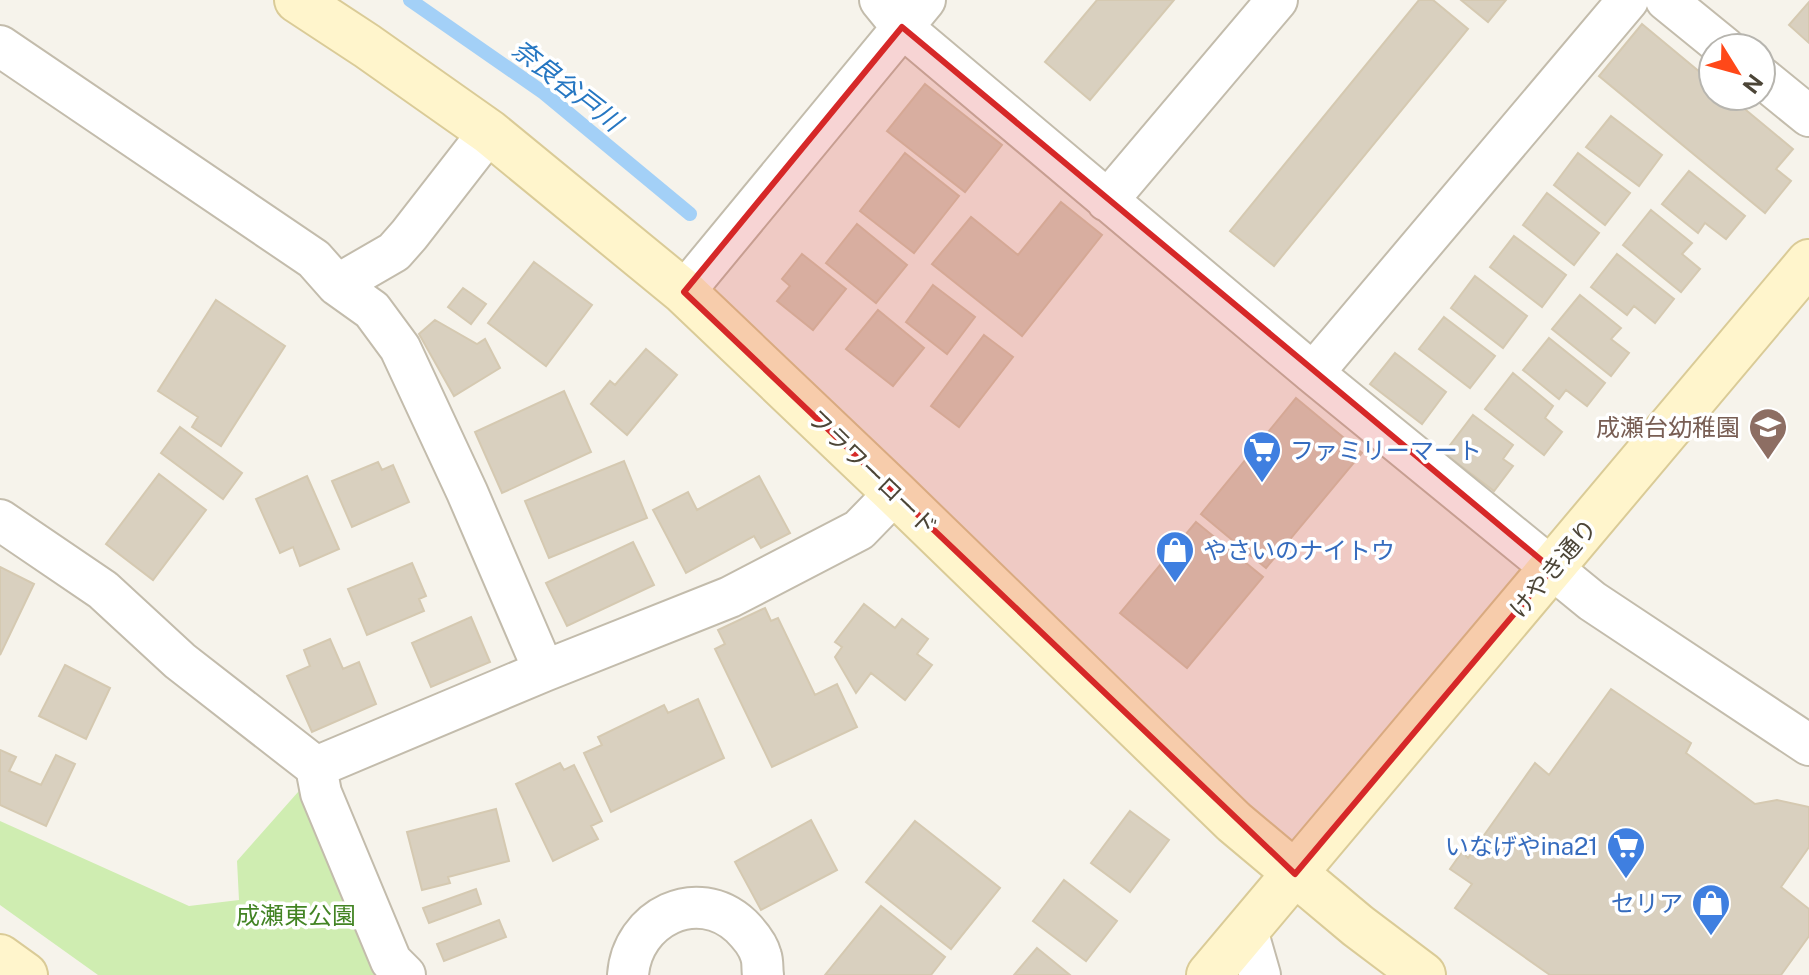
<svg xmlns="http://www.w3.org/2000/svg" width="1809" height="975" viewBox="0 0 1809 975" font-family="'Public Sans','Noto Sans JP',sans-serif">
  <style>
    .green { fill: #cfedb1 }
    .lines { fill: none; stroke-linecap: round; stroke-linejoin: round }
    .stream { stroke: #a3d0f7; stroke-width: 14 }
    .building { fill: #d9d0bf; stroke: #d5c9b1; stroke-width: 2 }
    .street-casing { stroke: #c3bcac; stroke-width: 44 }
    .secondary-casing { stroke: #dacb97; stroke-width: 48 }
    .street { stroke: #fff; stroke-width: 40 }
    .secondary { stroke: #fff5cc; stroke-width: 44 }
    .marked { fill: #d62828; fill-opacity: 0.2; stroke: #d62828; stroke-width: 6; stroke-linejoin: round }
    .labels { text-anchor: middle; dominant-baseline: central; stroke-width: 7; stroke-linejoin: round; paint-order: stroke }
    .education-label { font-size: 24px; fill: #785e54; stroke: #fff; text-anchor: end }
    .shop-label { font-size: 24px; fill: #366cbe; stroke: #fff; text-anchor: start }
    .street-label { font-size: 24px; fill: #4c4537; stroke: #fff }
    .park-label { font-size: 24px; fill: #438424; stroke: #fff }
    .water-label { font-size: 26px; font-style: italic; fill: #2677c2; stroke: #fff }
  </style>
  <rect width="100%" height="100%" fill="#f6f3eb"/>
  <path class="green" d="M306,783L385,975H98L0,905V821L189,906L239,900L237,861Z"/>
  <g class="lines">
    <path class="stream" d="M410,0L544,93L690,214"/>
  </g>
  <path class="building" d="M1097,0H1174L1090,100L1045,62Z
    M1419,0H1433L1468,29L1274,266L1230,231Z
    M1461,0H1506L1488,22Z
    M1809,2V43L1789,25Z
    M1642,24L1713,83V96H1729L1793,149L1776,169L1791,181L1765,213L1599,76Z
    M925,84L1002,145L965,192L887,131Z
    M1611,116L1662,155L1639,186L1586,147Z
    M905,153L959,196L914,253L860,211Z
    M1578,153L1630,193L1605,225L1554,185Z
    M1689,171L1745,216L1726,239L1705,223L1698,233L1662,204Z
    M1547,193L1599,233L1574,265L1523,225Z
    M1061,202L1102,235L1022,336L932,264L971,217L1018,255Z
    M1651,210L1692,243L1682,254L1700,269L1681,292L1623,245Z
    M857,224L907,265L876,303L826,263Z
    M1514,236L1566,275L1542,307L1490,267Z
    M802,254L846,289L813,330L777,301L790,286L782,279Z
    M1617,254L1674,299L1655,323L1634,306L1627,315L1591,287Z
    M534,262L592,305L546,366L488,323Z
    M1475,276L1527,316L1503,348L1451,308Z
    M933,285L975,317L947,354L906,322Z
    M463,288L486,304L471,324L448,307Z
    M1580,295L1621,328L1611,339L1629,353L1611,376L1552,329Z
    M216,300L285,346L221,446L192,427L198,417L158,391Z
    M878,310L924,348L893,386L846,349Z
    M1444,317L1495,356L1470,388L1419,349Z
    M435,320L477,344L485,339L500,368L454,396L419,334Z
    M984,335L1013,357L959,427L931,406Z
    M1549,338L1605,383L1587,406L1566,390L1559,399L1523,370Z
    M646,349L677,375L627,435L591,404L610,381L615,385Z
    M1395,353L1446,392L1422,424L1370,384Z
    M1513,373L1553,406L1545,418L1562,432L1544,455L1485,409Z
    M564,391L591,452L502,493L475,432Z
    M1296,398L1362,453L1266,568L1201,514Z
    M1473,415L1513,445L1503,459L1513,466L1494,491L1444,453Z
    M180,427L242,473L223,499L161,453Z
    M624,461L647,518L549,558L525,501Z
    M378,462L382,470L393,465L409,502L352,527L332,481Z
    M159,474L206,510L153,580L106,544Z
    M307,476L339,549L300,566L293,547L280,553L256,499Z
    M759,476L790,533L761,548L754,536L686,573L653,510L688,492L697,510Z
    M1196,522L1263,577L1187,668L1120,613Z
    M633,542L654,585L567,626L546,583Z
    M412,563L426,596L419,599L424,611L367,635L348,589Z
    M0,567L34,584L0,655Z
    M864,604L895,628L902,619L928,639L917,654L932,665L905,700L871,673L856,693L835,657L842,647L835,642Z
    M765,608L771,621L778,618L815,695L837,684L857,727L772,767L715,649L725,644L718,630Z
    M471,617L490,662L431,687L412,643Z
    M330,639L343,669L359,662L376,704L312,732L287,676L310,666L304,650Z
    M65,665L110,688L86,739L39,716Z
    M1611,689L1691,743L1686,753L1755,804L1777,800L1809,807V847L1781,887L1809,909V936L1781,975H1550L1455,908L1472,884L1450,869L1462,852L1468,858L1535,763L1549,775Z
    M698,699L724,758L611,812L584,753L602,745L598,737L664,705L668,713Z
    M0,750L16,757L9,771L41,785L56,755L75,764L46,826L0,805Z
    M560,763L564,770L574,765L602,821L591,826L598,839L553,861L516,784Z
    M496,809L509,861L448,877L450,883L422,890L407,832Z
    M1130,811L1169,840L1130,892L1091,863Z
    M811,820L837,870L761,910L735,862Z
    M915,821L1000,888L951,949L866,882Z
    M1064,880L1117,921L1086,961L1033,921Z
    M476,889L481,904L429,923L423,908Z
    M881,906L945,957L931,975H825Z
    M499,920L506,937L444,961L437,944Z
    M1037,948L1070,975H1014Z"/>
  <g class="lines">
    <defs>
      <path id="street" d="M880,0L902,27L1313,373L1592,601L1809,745
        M1666,0L1725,48
        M0,46L314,259L337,285L372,310L400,348L467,492L544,671
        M1761,77L1809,116
        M1107,201L1277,0
        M337,285L394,252L409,235L489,132
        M684,292L925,0
        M1313,373L1628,0
        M0,520L103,590L180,661L316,767L321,793L391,961L405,975
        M316,767L544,671L730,597L859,530L895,493
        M1247,930L1260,975
        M628,975C632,918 697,885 741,926C749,934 758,944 761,956C763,962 762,969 763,975"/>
      <path id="secondary" d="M297,0L367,46L489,132L684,292L895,493L1234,822L1358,926L1423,975
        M0,957L25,975
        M1209,975L1809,262"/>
    </defs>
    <use href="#street" class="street-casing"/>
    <use href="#secondary" class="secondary-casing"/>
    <use href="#street" class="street"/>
    <use href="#secondary" class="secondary"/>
  </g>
  <path class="marked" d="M902,27L1552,569L1295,874L684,292Z"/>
  <defs>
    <symbol id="school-pin" viewBox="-11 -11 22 30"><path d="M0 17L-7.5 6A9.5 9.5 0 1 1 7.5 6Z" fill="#8d6e63" stroke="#fff"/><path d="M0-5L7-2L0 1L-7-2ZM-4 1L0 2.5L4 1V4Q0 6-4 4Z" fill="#fff"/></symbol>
    <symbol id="supermarket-pin" viewBox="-11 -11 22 30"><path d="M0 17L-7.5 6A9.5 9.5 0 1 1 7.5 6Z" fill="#3f7fe0" stroke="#fff"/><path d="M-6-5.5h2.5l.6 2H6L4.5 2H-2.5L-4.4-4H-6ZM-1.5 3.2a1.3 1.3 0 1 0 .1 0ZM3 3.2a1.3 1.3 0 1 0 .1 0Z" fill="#fff"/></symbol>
    <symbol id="shop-pin" viewBox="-11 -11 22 30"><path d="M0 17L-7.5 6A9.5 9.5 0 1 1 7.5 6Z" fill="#3f7fe0" stroke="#fff"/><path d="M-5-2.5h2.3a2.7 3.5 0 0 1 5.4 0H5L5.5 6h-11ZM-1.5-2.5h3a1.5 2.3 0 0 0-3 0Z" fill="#fff"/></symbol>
  </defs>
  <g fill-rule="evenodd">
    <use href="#school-pin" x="1746" y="405" width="44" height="60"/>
    <use href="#supermarket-pin" x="1240" y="428" width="44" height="60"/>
    <use href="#shop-pin" x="1153" y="528" width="44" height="60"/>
    <use href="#supermarket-pin" x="1604" y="824" width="44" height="60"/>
    <use href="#shop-pin" x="1689" y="881" width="44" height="60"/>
  </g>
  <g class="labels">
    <g class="education-label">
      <text x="1740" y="427">成瀬台幼稚園</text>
    </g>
    <g class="shop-label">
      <text x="1290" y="450">ファミリーマート</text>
      <text x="1203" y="550">やさいのナイトウ</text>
      <text x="1598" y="846" text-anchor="end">いなげやina21</text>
      <text x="1683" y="903" text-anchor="end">セリア</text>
    </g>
    <g class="street-label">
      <text transform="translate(873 472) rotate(44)">フラワーロード</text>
      <text transform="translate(1553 568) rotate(-50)">けやき通り</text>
    </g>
    <g class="park-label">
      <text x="296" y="915">成瀬東公園</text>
    </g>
    <g class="water-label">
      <text transform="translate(567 85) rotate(38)">奈良谷戸川</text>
    </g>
  </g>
  <g transform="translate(1737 72) rotate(127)"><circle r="38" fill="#ffffff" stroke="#b7b5af" stroke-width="2"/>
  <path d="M0-6L14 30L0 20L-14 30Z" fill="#ff4819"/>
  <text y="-12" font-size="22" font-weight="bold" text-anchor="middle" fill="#4c4537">N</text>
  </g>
</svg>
